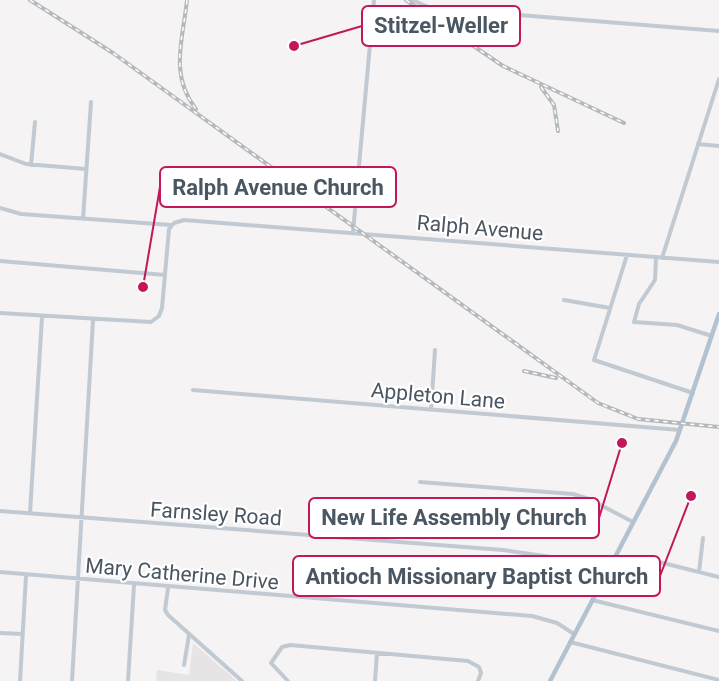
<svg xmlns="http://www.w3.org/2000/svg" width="719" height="681" viewBox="0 0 719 681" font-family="Roboto,sans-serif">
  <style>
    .education { fill: #e6e4e5 }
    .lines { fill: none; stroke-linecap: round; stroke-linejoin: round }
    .minor { stroke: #c1cad2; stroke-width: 4 }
    .major { stroke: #b3c2d1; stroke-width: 4.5 }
    .rail-casing { stroke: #b5b8bd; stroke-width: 4 }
    .rail { stroke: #fff; stroke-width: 1.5; stroke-dasharray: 4.5; stroke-linecap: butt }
    .labels { text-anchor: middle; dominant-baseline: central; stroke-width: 4.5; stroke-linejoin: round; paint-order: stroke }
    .street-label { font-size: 21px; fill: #4a5661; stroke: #fff }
    .leader { fill: none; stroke: #c2185b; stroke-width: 2 }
    .callout-dot { fill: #c2185b; stroke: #fff; stroke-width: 2 }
    .callout { fill: #fff; stroke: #c2185b; stroke-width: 2 }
    .callout-label { font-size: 22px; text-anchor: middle; font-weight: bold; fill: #4a5661 }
  </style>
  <rect width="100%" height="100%" fill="#f5f3f3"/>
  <path class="education" d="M193,643L237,681H156L157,670L189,675Z"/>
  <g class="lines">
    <path class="minor" d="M412,0L442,13L519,15L719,31
      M698,144L719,146
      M0,154L26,164L86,169
      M31,165L35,122
      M0,208L21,214L171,225
      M83,219L91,102
      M353,232L374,0
      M627,255L594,360L693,393
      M656,257L655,280L639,304L634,322L677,325L712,336
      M662,258L719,79
      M0,261L165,275
      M564,300L610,308
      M0,313L151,322L159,316L162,308L169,229L174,223L184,220L719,262
      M193,390L680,430
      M431,410L435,350
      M420,482L573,494L589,499L633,522
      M0,511L503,550L565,559L603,580
      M30,513L42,317
      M615,557L655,561L719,577
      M0,572L532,616L557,623L574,634
      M699,572L703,538
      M168,588L165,610L168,615L242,681
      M592,600L719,631
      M1,633L22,634
      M570,642L719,680
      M184,665L189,635
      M20,681L26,576
      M72,681L93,320
      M128,681L134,585
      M288,681L271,663L282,647L290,645L468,661L479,667L481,673L478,681
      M375,681L377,653"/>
    <path class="major" d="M550,681L676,441L719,314"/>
    <defs>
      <path id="rail" d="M30,0L113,53L598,403L638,419L719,427
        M187,0C183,39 169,75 196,109
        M406,0L503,66L624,123
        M541,87L554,105L558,131
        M524,371L556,378"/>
    </defs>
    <use href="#rail" class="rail-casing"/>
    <use href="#rail" class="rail"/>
  </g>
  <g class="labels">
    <g class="street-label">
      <text transform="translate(480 228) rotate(5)">Ralph Avenue</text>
      <text transform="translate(438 396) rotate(5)">Appleton Lane</text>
      <text transform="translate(216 514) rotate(4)">Farnsley Road</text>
      <text transform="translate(182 574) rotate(5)">Mary Catherine Drive</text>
    </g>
  </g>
  <path class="leader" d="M294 46L362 26M143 287L160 187M622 443L599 518M691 496L660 576"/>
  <g class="callout-dot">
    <circle cx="294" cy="46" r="6"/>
    <circle cx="143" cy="287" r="6"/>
    <circle cx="622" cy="443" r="6"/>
    <circle cx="691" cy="496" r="6"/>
  </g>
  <g class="callout">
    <rect x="362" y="6" width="158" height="40" rx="6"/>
    <rect x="160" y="167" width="236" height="40" rx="6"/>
    <rect x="309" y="498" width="290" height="40" rx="6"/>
    <rect x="293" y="556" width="367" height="40" rx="6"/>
  </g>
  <g class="callout-label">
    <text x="441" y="33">Stitzel-Weller</text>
    <text x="278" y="195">Ralph Avenue Church</text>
    <text x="454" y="525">New Life Assembly Church</text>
    <text x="477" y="584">Antioch Missionary Baptist Church</text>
  </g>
</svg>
